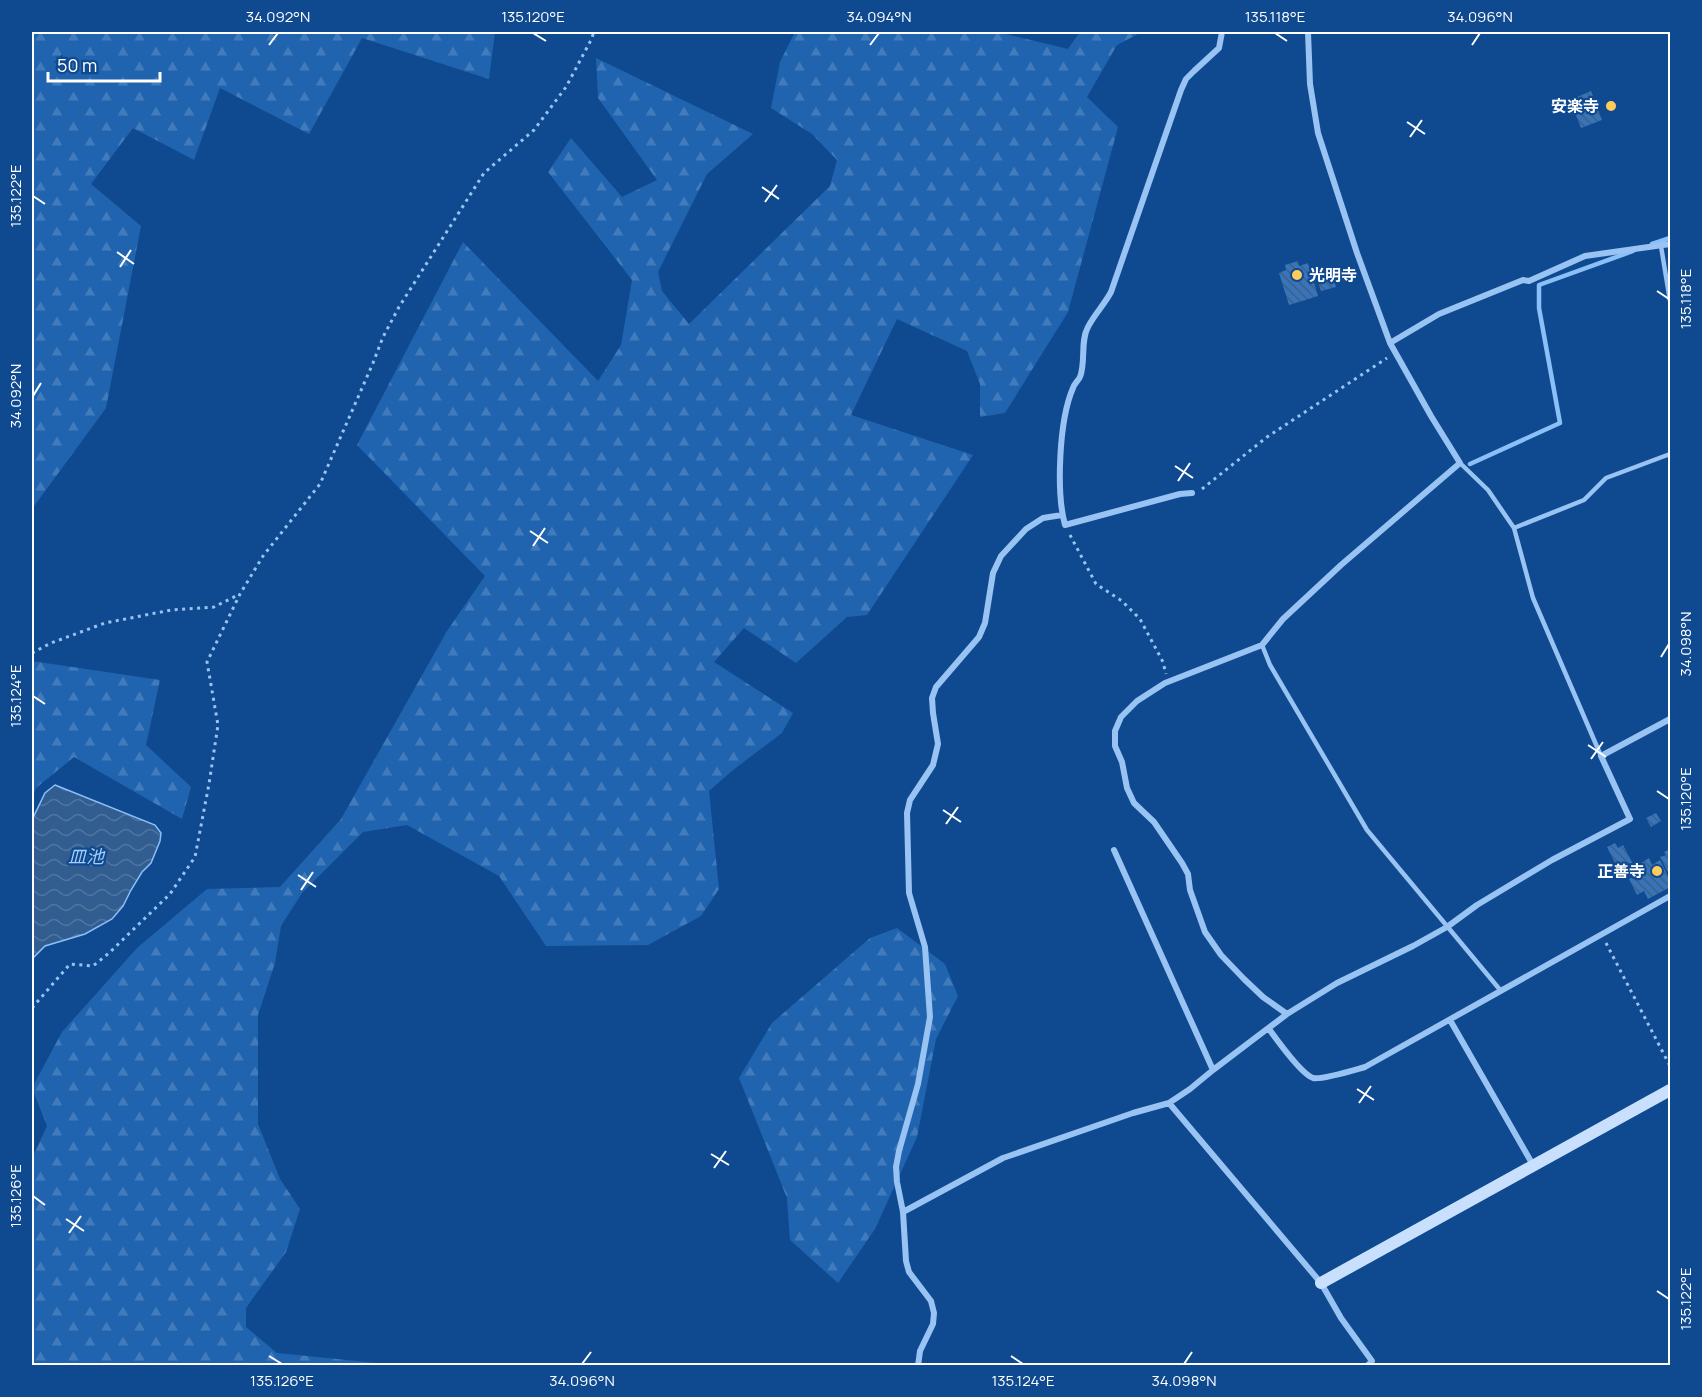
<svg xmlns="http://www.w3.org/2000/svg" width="1702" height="1397" viewBox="0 0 1702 1397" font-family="Manrope,'Noto Sans JP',sans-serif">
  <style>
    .forest { fill: url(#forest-firs) }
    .water { fill: url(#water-waves); stroke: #8abff7; stroke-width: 1.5 }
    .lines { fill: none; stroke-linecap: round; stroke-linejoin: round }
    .stream { stroke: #8abff7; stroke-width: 4.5 }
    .building { fill: url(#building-back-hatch) }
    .path { stroke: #99c3f3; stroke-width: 3; stroke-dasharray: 3 4.5; stroke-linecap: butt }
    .lane { stroke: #99c3f3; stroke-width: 4.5 }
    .street { stroke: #99c3f3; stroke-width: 6 }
    .secondary { stroke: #c8e0fd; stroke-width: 12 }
    .ticks { fill: none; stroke: #fff; stroke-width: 2 }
    .poi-dot { fill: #ffcc5b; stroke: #0f4a90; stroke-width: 2 }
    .labels { text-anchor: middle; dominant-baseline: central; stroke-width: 4.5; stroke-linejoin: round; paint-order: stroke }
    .poi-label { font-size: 16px; font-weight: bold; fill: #fff; stroke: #0f4a90; text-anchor: end }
    .water-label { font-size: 18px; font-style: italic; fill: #a4cdfa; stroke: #0f4a90 }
    .neatline { fill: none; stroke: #fff; stroke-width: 2 }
    .ticks-label { font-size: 15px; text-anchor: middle; fill: #fff }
  </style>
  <defs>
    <pattern id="forest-firs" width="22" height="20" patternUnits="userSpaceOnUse" patternTransform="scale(1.5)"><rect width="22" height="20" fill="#2064af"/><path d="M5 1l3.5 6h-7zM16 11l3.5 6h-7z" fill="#417bbb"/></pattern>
    <pattern id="water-waves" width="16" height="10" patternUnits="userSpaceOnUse" patternTransform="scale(1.5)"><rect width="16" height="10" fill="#315d90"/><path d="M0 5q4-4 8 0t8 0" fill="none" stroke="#5075a1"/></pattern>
    <pattern id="building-back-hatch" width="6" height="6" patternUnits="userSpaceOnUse" patternTransform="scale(1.5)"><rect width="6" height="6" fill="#3774b9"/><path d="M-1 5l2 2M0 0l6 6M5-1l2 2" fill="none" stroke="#426082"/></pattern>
  </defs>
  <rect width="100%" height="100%" fill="#0f4a90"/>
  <path class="forest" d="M32,32H495L489,79L362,38L309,134L220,88L194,160L133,128L91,184L141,226L106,408L32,509Z
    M795,32H997L1068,49L1080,32H1142L1117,45L1087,97L1118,127L1068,312L1005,413L980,417V384L967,351L897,319L851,415L973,455L867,615L847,617L796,663L744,628L714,662L793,713L782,733L733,770L709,791L719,889L701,916L648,945L546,946L499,876L407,825L363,832L302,893L281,926L275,963L258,1015V1124L280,1179L300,1209L286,1252L246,1308V1327L277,1353L377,1363V1365H32V1154H34L47,1126L32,1088L62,1032L137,948L207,889L280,887L341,819L447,631L485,576L357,445L463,242L598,381L621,345L632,280L548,172L571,138L622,197L657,180L598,98L596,58L753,134L707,174L658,272L662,291L689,324L830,186L837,160L812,134L771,108L780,62Z
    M32,661L160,680L146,745L191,787L182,819L74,757L36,788L32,798Z
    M897,928L945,964L958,996L936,1039L917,1137L875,1229L838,1283L790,1240L787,1198L739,1078L772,1023L870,938Z"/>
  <path class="water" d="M55,785L155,825L161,833L160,841L151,863L142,872L131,890L123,906L112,919L85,934L45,946L32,959V820L45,793Z"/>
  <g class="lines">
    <path class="stream" d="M1652,244L1670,238
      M1470,464L1560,423L1539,308V285L1633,251"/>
  </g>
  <path class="building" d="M1591,91L1602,120L1581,128L1570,100Z
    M1298,261L1299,266L1308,263L1318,296L1289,305L1279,273L1286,270L1285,265Z
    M1330,268L1336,287L1321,291L1315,273Z
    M1656,813L1661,821L1651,827L1646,818Z
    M1615,843L1618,848L1623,845L1636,870L1622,877L1607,847Z
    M1670,849V873L1669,874L1660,857L1666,855L1664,852Z
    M1649,858L1652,865L1660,860L1670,880V887L1648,899L1644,891L1637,895L1629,879L1636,876L1635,874L1641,871L1638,865Z"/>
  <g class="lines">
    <path class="path" d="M1202,489L1267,437L1387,358
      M1070,535L1096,584L1122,601L1140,619L1163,662L1166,674
      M32,653L51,643L105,623L171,610L214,607L238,595
      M1606,943L1670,1066
      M32,1008L70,964L93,966L109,953L170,894L195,857L209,784L218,725L207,662L240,594L263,556L320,484L373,363L383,337L399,307L484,173L534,130L566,87L591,40L594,32"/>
    <path class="lane" d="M1661,246L1670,301
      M1460,463L1488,490L1514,528L1533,598L1601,756
      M1514,528L1584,500L1606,478L1670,454
      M1262,645L1270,665L1367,830L1501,991"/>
    <path class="street" d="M1390,343L1439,314L1523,280L1529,281L1585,256L1670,244
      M1192,493L1180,494L1065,525C1056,492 1059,420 1073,388C1074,384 1078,381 1080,377C1086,362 1080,341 1088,327C1094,315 1104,305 1111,292L1181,90L1186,79L1194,71L1219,48L1222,32
      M1114,850L1213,1070
      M1287,1014L1263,997L1244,979L1221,955L1205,932L1190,890L1188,874L1182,863L1154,822L1134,803L1127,788L1122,762L1115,746V731L1121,717L1137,701L1165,683L1262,645L1283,619L1341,565L1460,463L1431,416L1390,343L1357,253L1318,133L1310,84L1308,32
      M1450,1020L1533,1165
      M1269,1029C1277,1040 1301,1074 1313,1078C1322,1080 1354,1070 1365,1067L1670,896
      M1169,1103L1321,1283L1341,1318L1372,1361L1367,1366
      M903,1212L1003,1158L1133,1113L1169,1103L1190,1089L1213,1070L1287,1014L1337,983L1413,946L1447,927L1477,905L1552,860L1630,819L1601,756L1670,719
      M918,1366L920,1351L933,1324L934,1313L931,1301L909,1272L906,1261L903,1212L897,1182L896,1167L899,1151L918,1084L930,1017L925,947L909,893L907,813L910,800L933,765L938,744L933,713L932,698L936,687L979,637L985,623L993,573L1001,556L1026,529L1043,518L1062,515"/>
    <path class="secondary" d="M1321,1283L1670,1090"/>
  </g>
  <path class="ticks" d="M533,33L546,41M1275,33L1287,41M269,45L278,33M870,45L879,33M1472,45L1480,33M1407,122L1425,134M1410,137L1422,120M762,187L779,199M33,196L45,204M765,202L777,185M117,252L134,264M120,267L131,250M1657,291L1669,299M33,396L41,383M1175,466L1193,478M1178,481L1190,463M530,531L548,543M533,546L545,528M1661,657L1669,644M33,696L45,704M1588,745L1606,757M1591,759L1603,742M1657,791L1669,799M943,810L961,822M946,824L958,807M298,875L316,887M301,890L313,872M1357,1089L1374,1100M1359,1103L1371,1086M711,1154L729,1165M714,1168L726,1151M33,1196L45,1205M66,1219L84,1231M69,1233L81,1216M1657,1291L1669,1299M269,1356L282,1364M1011,1356L1023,1364M582,1364L591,1352M1184,1364L1192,1352"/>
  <g class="poi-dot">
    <circle cx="1611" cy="106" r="6"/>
    <circle cx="1297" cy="275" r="6"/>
    <circle cx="1657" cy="871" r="6"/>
  </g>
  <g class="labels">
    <g class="poi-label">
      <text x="1599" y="106">安楽寺</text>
      <text x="1309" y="275" text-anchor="start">光明寺</text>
      <text x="1645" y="871">正善寺</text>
    </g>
    <g class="water-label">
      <text x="86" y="856">皿池</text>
    </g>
  </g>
  <rect width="1702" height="1397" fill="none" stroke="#0f4a90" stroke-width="66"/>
  <path d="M48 72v9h112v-9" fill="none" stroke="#ffffff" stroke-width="3"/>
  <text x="57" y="72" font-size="18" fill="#ffffff" stroke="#0f4a90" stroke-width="4.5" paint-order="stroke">50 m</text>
  <rect x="33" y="33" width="1636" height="1331" class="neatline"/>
  <g class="ticks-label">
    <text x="278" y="22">34.092°N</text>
    <text x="533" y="22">135.120°E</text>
    <text x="879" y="22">34.094°N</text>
    <text x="1275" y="22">135.118°E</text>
    <text x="1480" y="22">34.096°N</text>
    <text transform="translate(16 196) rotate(-90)" y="5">135.122°E</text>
    <text transform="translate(1686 299) rotate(-90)" y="5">135.118°E</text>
    <text transform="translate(16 396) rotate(-90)" y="5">34.092°N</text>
    <text transform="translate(1686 644) rotate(-90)" y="5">34.098°N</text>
    <text transform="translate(16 696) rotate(-90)" y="5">135.124°E</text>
    <text transform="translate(1686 799) rotate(-90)" y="5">135.120°E</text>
    <text transform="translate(16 1196) rotate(-90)" y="5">135.126°E</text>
    <text transform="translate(1686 1299) rotate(-90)" y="5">135.122°E</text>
    <text x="282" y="1386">135.126°E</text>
    <text x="582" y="1386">34.096°N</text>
    <text x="1023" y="1386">135.124°E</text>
    <text x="1184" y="1386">34.098°N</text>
  </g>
</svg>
